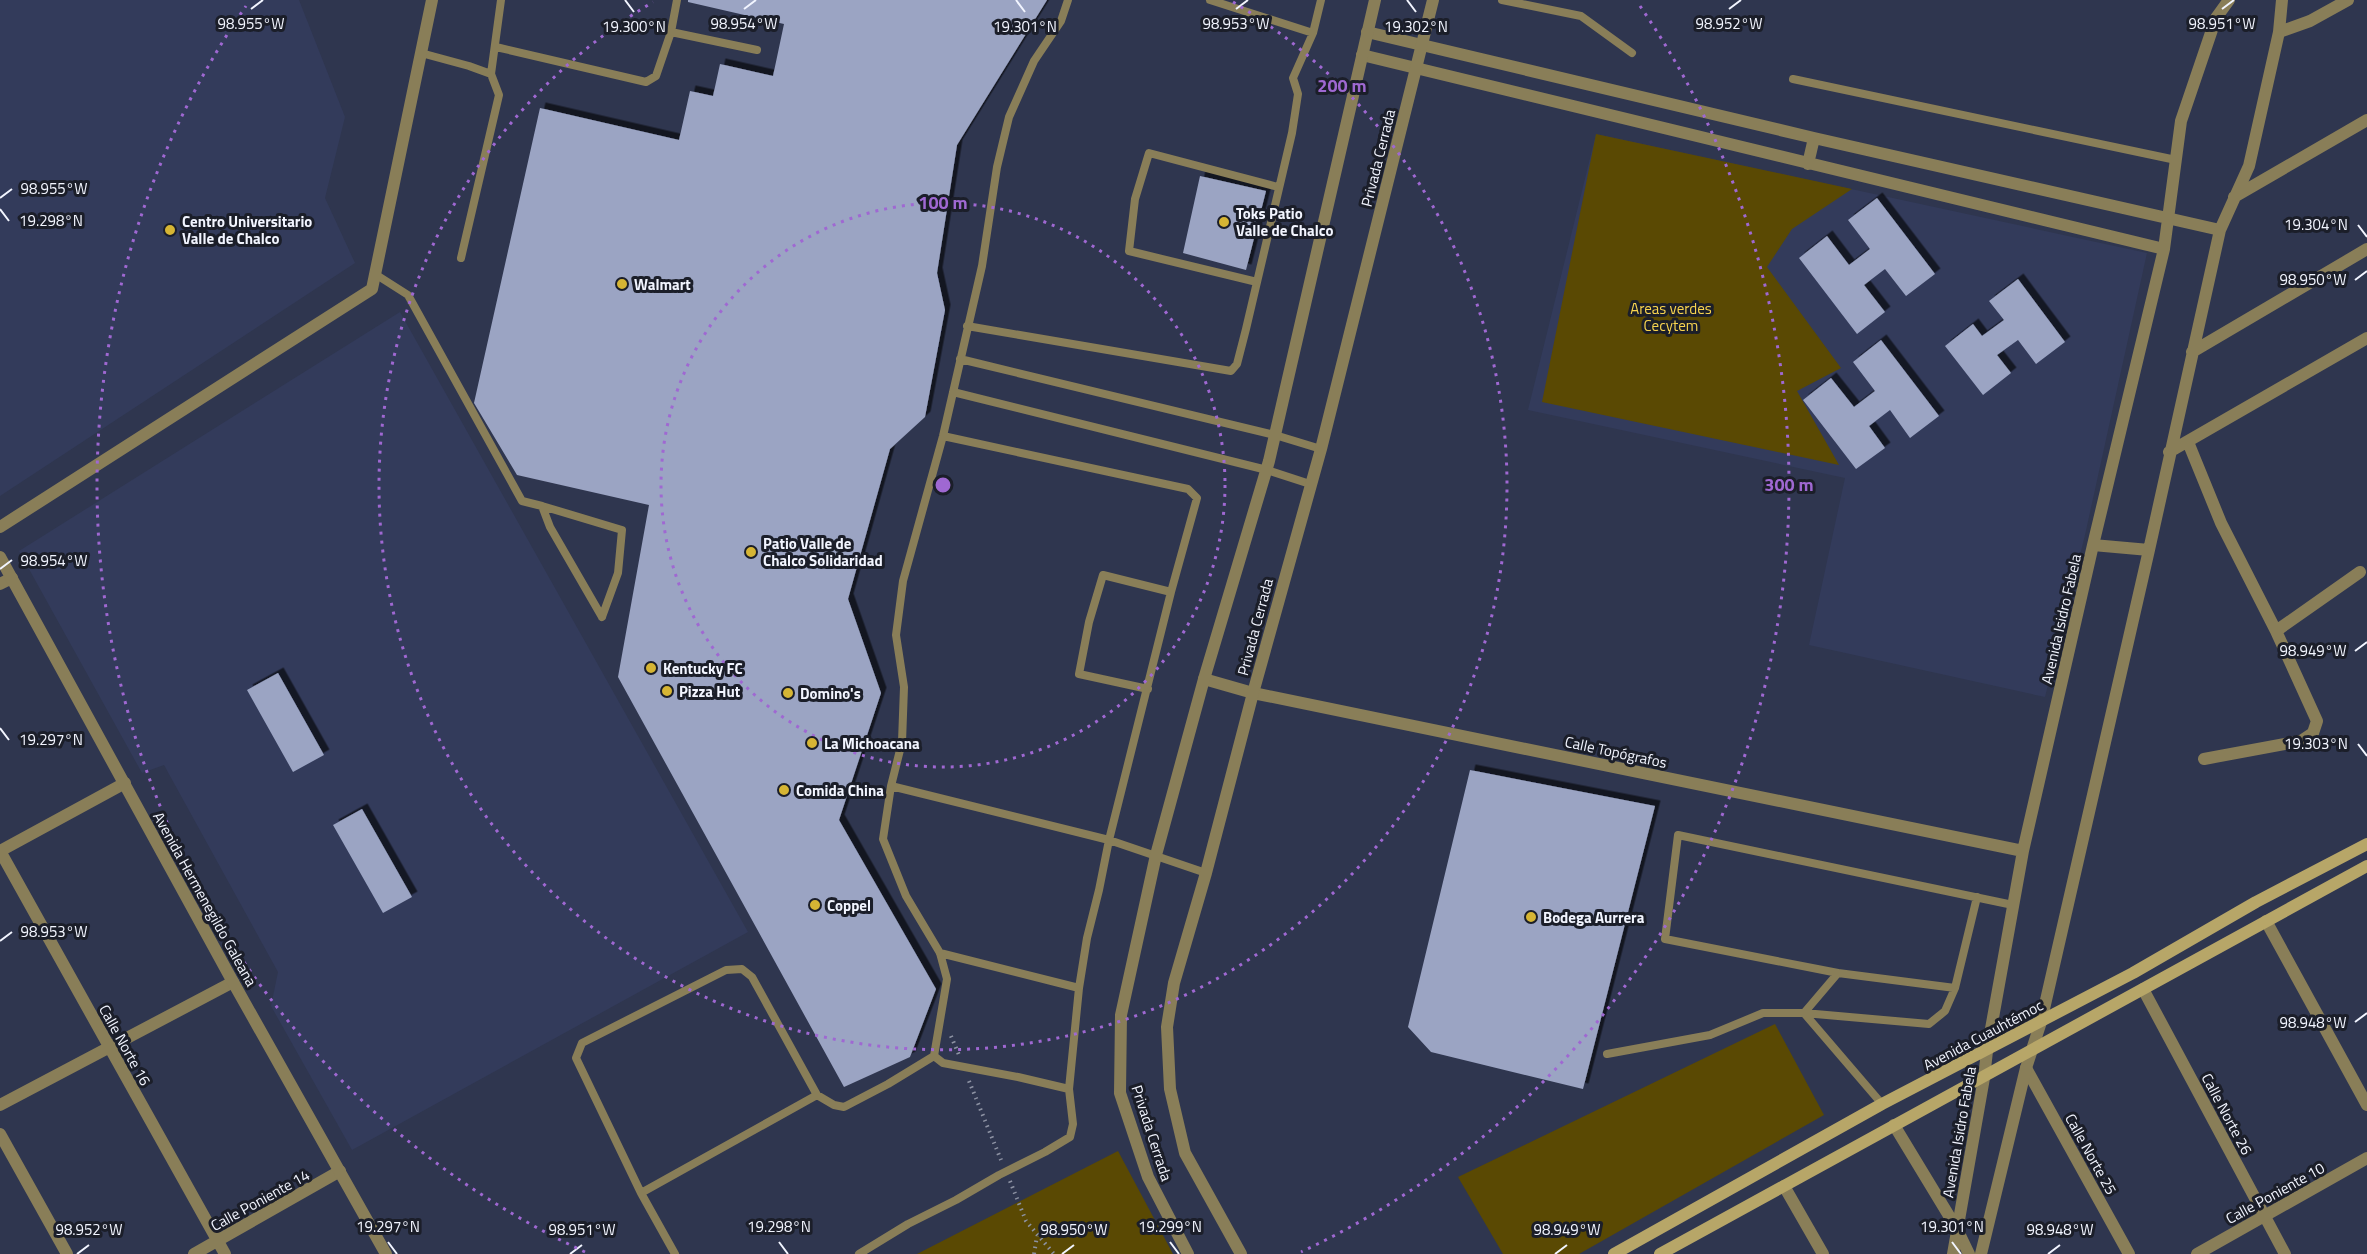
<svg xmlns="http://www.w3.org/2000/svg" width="2367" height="1254" viewBox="0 0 2367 1254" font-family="'Titillium Web',sans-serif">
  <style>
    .built { fill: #333b5b }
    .green { fill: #5a4903 }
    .building { fill: #9ba4c3; filter: url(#shadow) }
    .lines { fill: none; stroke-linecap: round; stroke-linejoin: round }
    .path { stroke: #8d92a3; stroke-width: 4; stroke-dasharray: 1.5 4.5; stroke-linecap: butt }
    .service { stroke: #897e58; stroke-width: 8 }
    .minor { stroke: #897e58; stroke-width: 12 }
    .tertiary { stroke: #897e58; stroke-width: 12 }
    .secondary { stroke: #b7a668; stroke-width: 12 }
    .ticks { fill: none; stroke: #f2f5ff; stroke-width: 2 }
    .ring { fill: none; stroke: #9f68d2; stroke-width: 3; stroke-dasharray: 3 6 }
    .poi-dot { fill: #d6b534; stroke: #1b1e29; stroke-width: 2 }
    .labels { text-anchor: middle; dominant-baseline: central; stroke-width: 6; stroke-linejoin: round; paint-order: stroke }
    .street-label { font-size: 15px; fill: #f2f5ff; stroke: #1b1e29 }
    .poi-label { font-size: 15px; font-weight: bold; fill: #f2f5ff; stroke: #1b1e29; text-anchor: start }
    .park-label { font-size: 15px; fill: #f9d54f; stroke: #1b1e29 }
    .ticks-label { font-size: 15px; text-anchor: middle; fill: #f2f5ff; stroke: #1b1e29; stroke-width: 6; stroke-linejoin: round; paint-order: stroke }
    .centre { fill: #9f68d2; stroke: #1b1e29; stroke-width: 3 }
    .ring-label { font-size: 18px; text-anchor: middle; font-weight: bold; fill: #9f68d2; stroke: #1b1e29; stroke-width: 6; stroke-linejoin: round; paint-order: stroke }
  </style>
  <defs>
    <filter id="shadow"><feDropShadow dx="5.5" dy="-5.5" stdDeviation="0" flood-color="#0009"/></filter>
  </defs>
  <rect width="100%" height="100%" fill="#2f364f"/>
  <path class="built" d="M0,0H299L345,117L325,198L355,263L0,496Z
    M1596,134L2147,253L2085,535L2045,697L1809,645L1845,478L1528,410Z
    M400,312L748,932L352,1150L271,1006L278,972L164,765L142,773L19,551Z"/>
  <path class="green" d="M1596,134L1852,189L1792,229L1767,267L1841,368L1797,391L1839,465L1542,402Z
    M1775,1024L1824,1115L1579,1254H1503L1458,1177Z
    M1118,1151L1173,1254H917Z"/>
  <path class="building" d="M688,0H1047L957,145L937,273L945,310L925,417L890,449L848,599L881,693L839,820L936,989L910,1057L844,1087L618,677L649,505L517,475L474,403L540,108L679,140L690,91L713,96L720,64L773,76L784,24L688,2Z
    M1200,176L1266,191L1246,270L1183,253Z
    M1877,198L1935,274L1906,296L1885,269L1864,285L1885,312L1857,334L1799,258L1827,236L1849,265L1870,249L1848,220Z
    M2018,279L2065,342L2036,364L2018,340L1997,355L2011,373L1983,395L1945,346L1973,324L1982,336L2004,320L1989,301Z
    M1881,340L1939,416L1910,438L1890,410L1869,426L1885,448L1856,469L1803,400L1831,378L1854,407L1875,391L1853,362Z
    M278,673L324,755L293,772L247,690Z
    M1470,770L1655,806L1583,1089L1431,1052L1408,1027Z
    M362,809L412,897L383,913L333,825Z"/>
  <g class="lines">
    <path class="path" d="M951,1036L959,1055
      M969,1081L1001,1160
      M1010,1181L1026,1221L1054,1254
      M1034,1254L1037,1236"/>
    <path class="service" d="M1210,0L1313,33
      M1502,0L1581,16L1632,53
      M671,32L757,50
      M496,47L646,82L656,76L671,32L677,0
      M421,53L469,66L491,74L499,95L461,258
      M491,74L501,0
      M1793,79L2176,160
      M375,274L408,295L522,501L542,506L550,527L602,617
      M1257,282L1129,251L1135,199L1149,153L1278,187
      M967,326L1231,371L1237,364L1246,329L1292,133L1298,94L1293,78L1313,33L1321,0
      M960,359L1275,435L1321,449
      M953,392L1267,470L1310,484
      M542,506L622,530L618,573L602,617
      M1148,689L1079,674L1089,622L1103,575L1171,592
      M891,786L1109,840L1206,873
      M940,953L1079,988
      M1838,973L1665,939L1678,835L2013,905
      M1804,1013L1838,973L1955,988
      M1804,1013L1882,1104
      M1607,1054L1710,1035L1763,1013H1804L1929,1024L1945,1011L1955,988L1977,897
      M934,1056L943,1063L1018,1077L1069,1089
      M641,1193L817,1095
      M675,1254L641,1193L576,1058L582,1043L726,970L742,969L752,977L817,1095L834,1105L844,1107L888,1084L934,1056L947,979L940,953L906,896L883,839L891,786L902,742L904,687L896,635L903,581L943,436L982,266L997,167L1009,117L1034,61L1061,21L1068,0
      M859,1254L908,1224L956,1200L999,1175L1045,1152L1070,1137L1073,1124L1069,1089L1079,988L1087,938L1099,890L1109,840L1171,592L1197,498L1188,489L943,436"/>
    <path class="minor" d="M1367,32L1814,138L2220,230
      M2279,32L2310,21L2348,0
      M1362,55L2164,249
      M1808,164L1814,138
      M2234,197L2367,120
      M2192,352L2367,249
      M2188,442L2221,523L2276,631L2317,721L2313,733L2301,741L2204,759
      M2169,452L2367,338
      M0,527L372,289L432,0
      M2093,545L2149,550
      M0,584L12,578
      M2276,631L2360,572
      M1204,679L1253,693L2023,851
      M0,851L225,1254
      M0,851L125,783
      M2266,921L2367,1105
      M2143,989L2285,1254
      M2041,1022L2149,550L2220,230L2249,166L2279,32L2282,0
      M1987,1051L2023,851L2093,545L2164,249L2181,121L2216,18L2229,0
      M2026,1068L2129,1254
      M0,1105L233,982
      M1894,1125L1957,1229L1969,1254
      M0,1134L67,1254
      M1784,1186L1823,1254
      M194,1254L340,1171
      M2197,1254L2367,1158"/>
    <path class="tertiary" d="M0,557L233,982L386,1254
      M1188,1254L1148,1177L1120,1093L1121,1015L1156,855L1204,679L1269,461L1375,0
      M1241,1254L1185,1153L1170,1089L1167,1027L1174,983L1206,873L1253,693L1321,449L1433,0
      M1953,1254L1984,1078L1987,1051
      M1981,1254L2026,1068L2041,1022"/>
    <path class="secondary" d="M1614,1254L1882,1104L2133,973L2256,902L2367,844
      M1660,1254L2367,866"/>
  </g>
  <path class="ticks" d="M625,0L634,12M1016,0L1025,12M1407,0L1416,12M251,9L263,0M744,9L756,0M1236,9L1248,0M1729,9L1741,0M2222,9L2234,0M0,198L12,189M0,209L9,221M2358,225L2367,237M2355,280L2367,271M0,569L12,560M2355,651L2367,642M0,728L9,740M2358,744L2367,756M0,941L12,932M2355,1022L2367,1013M388,1242L397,1254M779,1242L788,1254M1170,1242L1179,1254M1952,1242L1961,1254M77,1254L89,1245M570,1254L582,1245M1062,1254L1074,1245M1555,1254L1567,1245M2048,1254L2060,1245"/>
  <g class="ring">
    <circle cx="943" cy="485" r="282"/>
    <path d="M1233 2A564 564 0 1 1 653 2"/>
    <path d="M585 1252A846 846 0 0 1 246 6M1640 6A846 846 0 0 1 1301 1252"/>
  </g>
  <g class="poi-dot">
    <circle cx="1224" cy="222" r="6"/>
    <circle cx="170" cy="230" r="6"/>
    <circle cx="622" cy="284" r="6"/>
    <circle cx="751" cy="552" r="6"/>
    <circle cx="651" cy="668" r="6"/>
    <circle cx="667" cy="691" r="6"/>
    <circle cx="788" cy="693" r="6"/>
    <circle cx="812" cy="743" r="6"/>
    <circle cx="784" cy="790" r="6"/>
    <circle cx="815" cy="905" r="6"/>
    <circle cx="1531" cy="917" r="6"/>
  </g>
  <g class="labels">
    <g class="street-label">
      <text transform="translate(1378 158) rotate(-76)">Privada Cerrada</text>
      <text transform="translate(2061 619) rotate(-77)">Avenida Isidro Fabela</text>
      <text transform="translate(1255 627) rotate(-75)">Privada Cerrada</text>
      <text transform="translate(1616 752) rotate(12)">Calle Topógrafos</text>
      <text transform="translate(205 899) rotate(61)">Avenida Hermenegildo Galeana</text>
      <text transform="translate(1983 1035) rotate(-28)">Avenida Cuauhtémoc</text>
      <text transform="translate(125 1045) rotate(61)">Calle Norte 16</text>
      <text transform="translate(2227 1114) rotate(62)">Calle Norte 26</text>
      <text transform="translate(1959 1132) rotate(-80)">Avenida Isidro Fabela</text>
      <text transform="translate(1152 1133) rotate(72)">Privada Cerrada</text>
      <text transform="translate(2091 1154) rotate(61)">Calle Norte 25</text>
      <text transform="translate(2275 1193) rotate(-29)">Calle Poniente 10</text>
      <text transform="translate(260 1200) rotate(-29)">Calle Poniente 14</text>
    </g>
    <g class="poi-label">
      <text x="1236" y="213">Toks Patio<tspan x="1236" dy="17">Valle de Chalco</tspan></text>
      <text x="182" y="221">Centro Universitario<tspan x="182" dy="17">Valle de Chalco</tspan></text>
      <text x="634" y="284">Walmart</text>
      <text x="763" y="543">Patio Valle de<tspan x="763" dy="17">Chalco Solidaridad</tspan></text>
      <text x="663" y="668">Kentucky FC</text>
      <text x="679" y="691">Pizza Hut</text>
      <text x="800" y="693">Domino's</text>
      <text x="824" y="743">La Michoacana</text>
      <text x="796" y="790">Comida China</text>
      <text x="827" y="905">Coppel</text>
      <text x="1543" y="917">Bodega Aurrera</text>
    </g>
    <g class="park-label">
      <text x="1671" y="308">Areas verdes<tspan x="1671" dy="17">Cecytem</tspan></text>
    </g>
  </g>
  <g class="ticks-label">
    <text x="251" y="29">98.955°W</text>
    <text x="744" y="29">98.954°W</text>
    <text x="1236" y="29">98.953°W</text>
    <text x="1729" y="29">98.952°W</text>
    <text x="2222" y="29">98.951°W</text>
    <text x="634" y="32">19.300°N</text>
    <text x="1025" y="32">19.301°N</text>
    <text x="1416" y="32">19.302°N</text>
    <text x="54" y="194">98.955°W</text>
    <text x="51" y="226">19.298°N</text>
    <text x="2316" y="230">19.304°N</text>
    <text x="2313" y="285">98.950°W</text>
    <text x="54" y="566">98.954°W</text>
    <text x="2313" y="656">98.949°W</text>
    <text x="51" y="745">19.297°N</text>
    <text x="2316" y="749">19.303°N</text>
    <text x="54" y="937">98.953°W</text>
    <text x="2313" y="1028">98.948°W</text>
    <text x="388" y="1232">19.297°N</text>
    <text x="779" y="1232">19.298°N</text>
    <text x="1170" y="1232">19.299°N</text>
    <text x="1952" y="1232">19.301°N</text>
    <text x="89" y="1235">98.952°W</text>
    <text x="582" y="1235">98.951°W</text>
    <text x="1074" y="1235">98.950°W</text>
    <text x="1567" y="1235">98.949°W</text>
    <text x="2060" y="1235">98.948°W</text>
  </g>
  <circle cx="943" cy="485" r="9" class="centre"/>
  <g class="ring-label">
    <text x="1342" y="92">200 m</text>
    <text x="943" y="209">100 m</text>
    <text x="1789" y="491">300 m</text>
  </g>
</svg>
